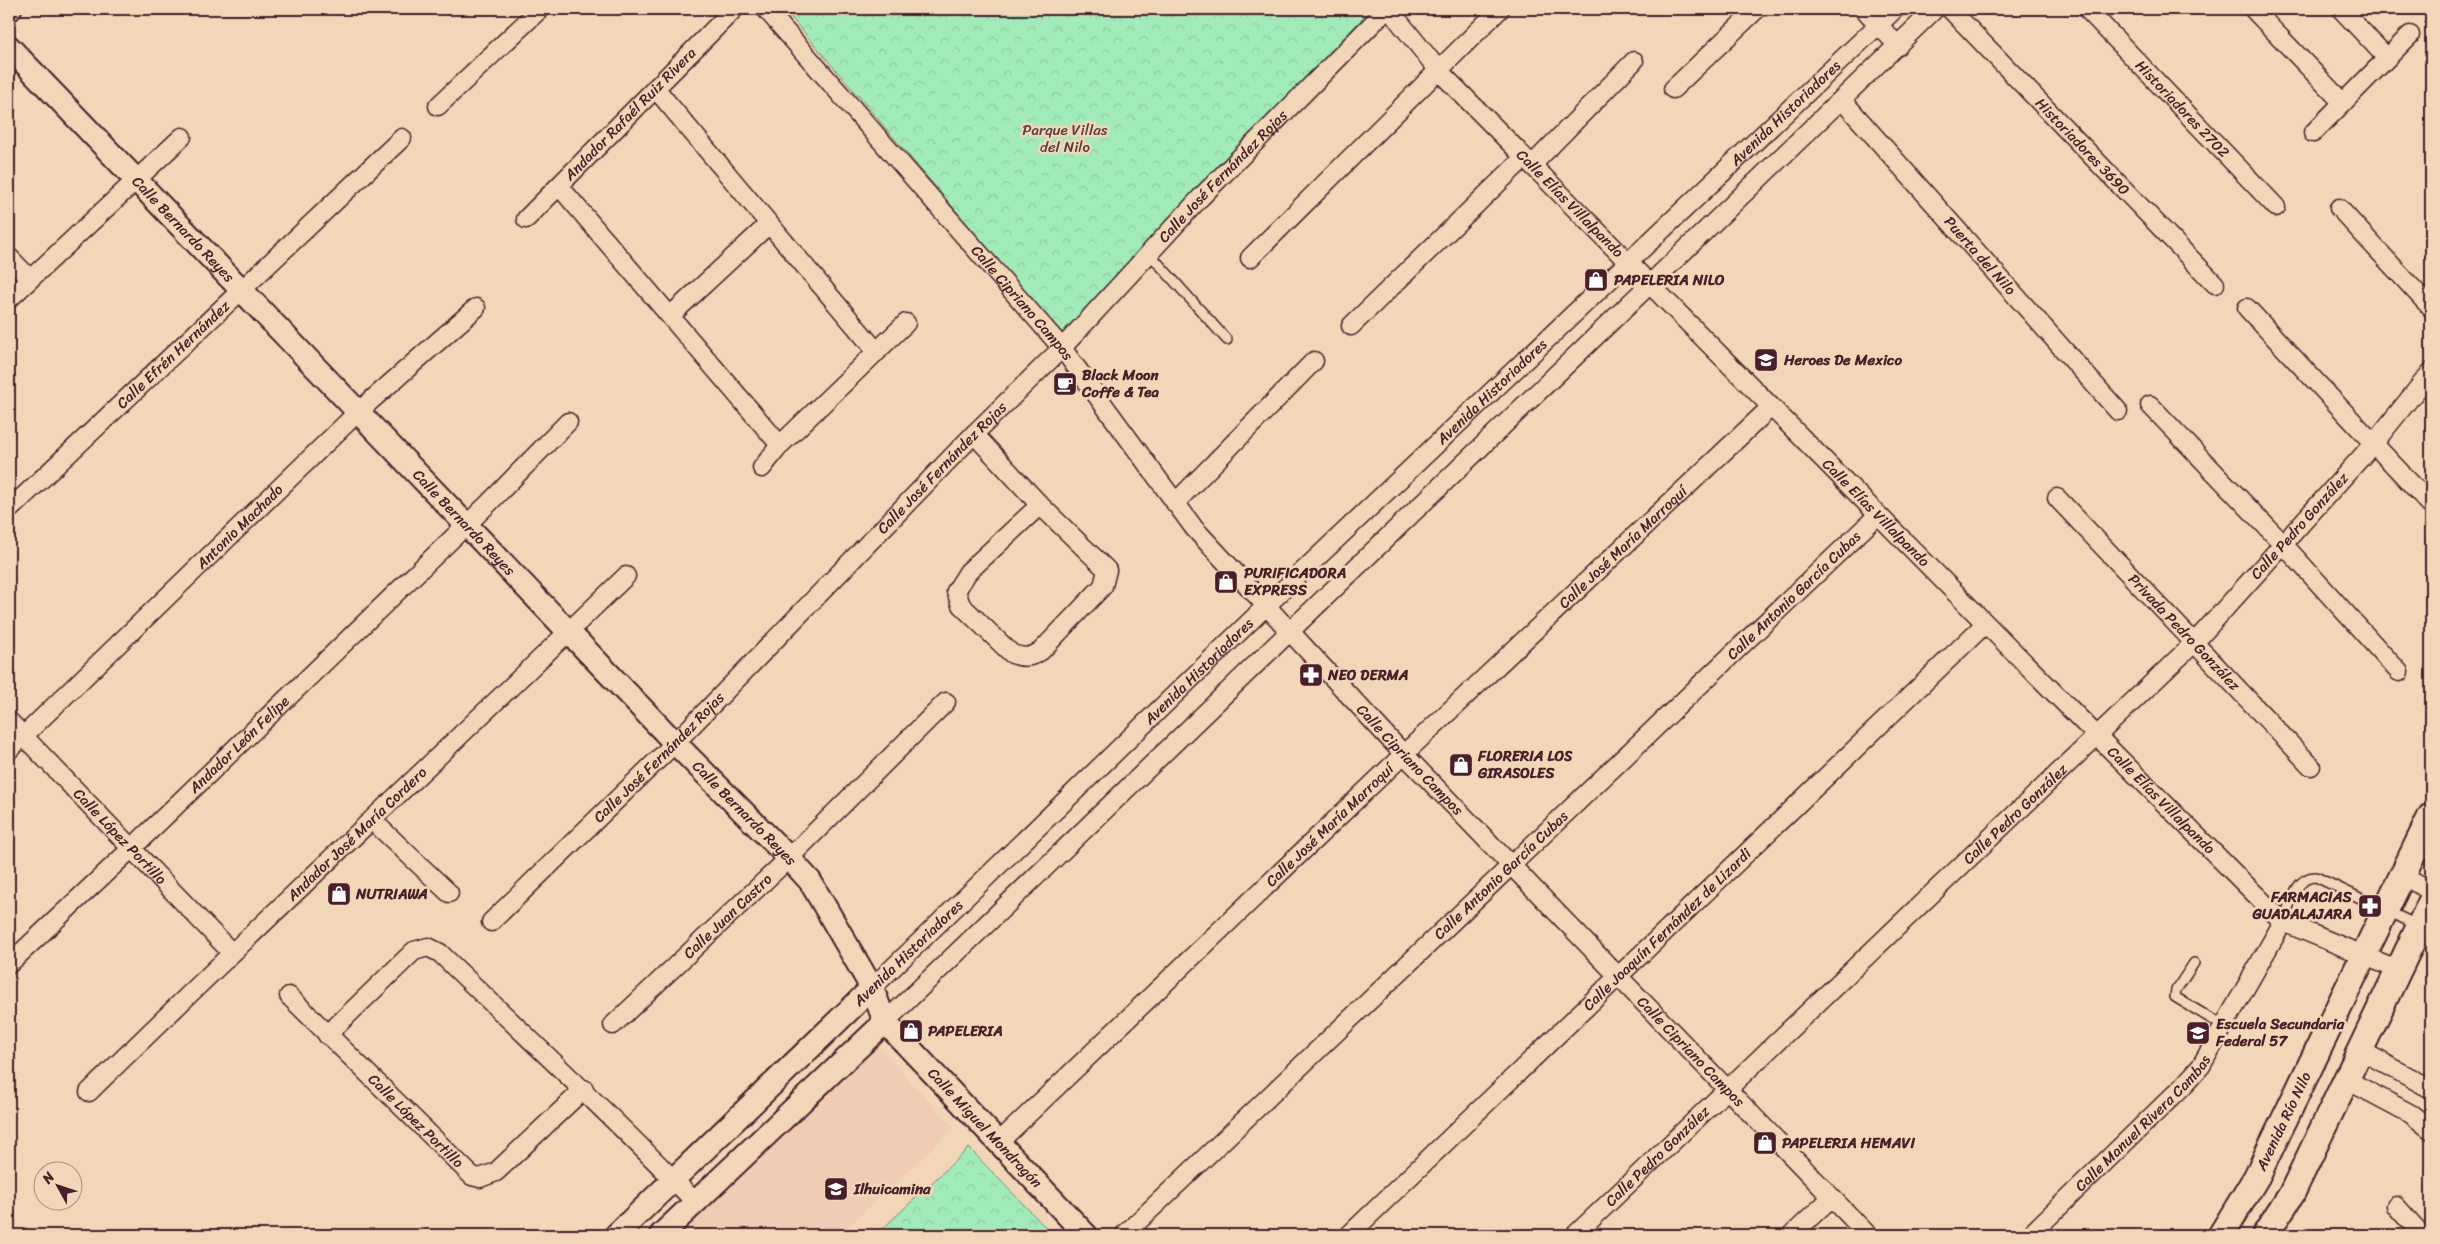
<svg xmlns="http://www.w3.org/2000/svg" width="2440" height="1244" viewBox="0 0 2440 1244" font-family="Sriracha,sans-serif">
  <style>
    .built { fill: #f0ccb4 }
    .forest { fill: url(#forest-crowns); stroke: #768572 }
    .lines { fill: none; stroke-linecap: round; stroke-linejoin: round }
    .service-casing { stroke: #4a1f2b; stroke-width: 12 }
    .minor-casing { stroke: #4a1f2b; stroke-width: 21 }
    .tertiary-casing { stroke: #4a1f2b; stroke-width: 26 }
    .secondary-casing { stroke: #4a1f2b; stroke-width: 29 }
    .service { stroke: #f1d7b8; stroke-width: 9 }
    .minor { stroke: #f1d7b8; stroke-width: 18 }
    .tertiary { stroke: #f1d7b8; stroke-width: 22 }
    .secondary { stroke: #f1d7b8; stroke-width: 25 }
    .labels { text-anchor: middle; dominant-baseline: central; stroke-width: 5; stroke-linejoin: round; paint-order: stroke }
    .street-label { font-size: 15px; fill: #4a1f2b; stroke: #f1d7b8 }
    .park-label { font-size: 15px; fill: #573e40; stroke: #f1d7b8 }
    .poi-label { font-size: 15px; font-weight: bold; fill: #4a1f2b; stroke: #f1d7b8; text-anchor: start }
  </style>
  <defs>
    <pattern id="forest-crowns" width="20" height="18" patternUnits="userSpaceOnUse" patternTransform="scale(1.25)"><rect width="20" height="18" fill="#a1ebba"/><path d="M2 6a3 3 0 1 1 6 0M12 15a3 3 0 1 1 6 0" fill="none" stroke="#8cc9a0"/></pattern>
  </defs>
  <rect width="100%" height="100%" fill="#f1d7b8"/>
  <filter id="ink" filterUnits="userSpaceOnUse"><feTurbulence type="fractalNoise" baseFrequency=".02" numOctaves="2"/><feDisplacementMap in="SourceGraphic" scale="10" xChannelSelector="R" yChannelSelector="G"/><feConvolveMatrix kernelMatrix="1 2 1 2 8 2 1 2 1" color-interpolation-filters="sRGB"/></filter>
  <g filter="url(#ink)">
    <path class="built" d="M872,1040L954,1128L839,1235H670Z"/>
    <path class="forest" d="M784,9H1368L1370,11L1190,195L1061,334Z
      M969,1148L1053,1235H876Z"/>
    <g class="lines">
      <defs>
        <path id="service" d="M1149,253L1227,340
          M2283,922C2290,906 2295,876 2316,877L2419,926
          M2194,963L2176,990L2175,997L2225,1027"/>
        <g id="minor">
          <path id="s1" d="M766,9L1062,348L1194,528L1397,747L1868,1235"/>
          <path id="s2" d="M1389,9L1440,72L2096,735L2283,922L2399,970"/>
          <path d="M1864,9L1898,46"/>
          <path id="s3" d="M1950,9L2215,284"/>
          <path id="s4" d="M2087,9L2276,207"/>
          <path d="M2253,9L2343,103"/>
          <path d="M2341,9L2387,58"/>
          <path d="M655,88L877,352"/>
          <path d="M1673,89L1757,9"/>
          <path id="s5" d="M1842,100L2118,411"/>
          <path d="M438,106L540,9"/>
          <path d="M2313,133L2410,35"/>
          <path d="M1532,165L1634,61"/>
          <path d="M559,186L780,445"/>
          <path d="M2339,208L2431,308"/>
          <path id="s6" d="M526,219L734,9"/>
          <path d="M9,257L29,278"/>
          <path d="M1250,258L1500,9"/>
          <path d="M9,299L182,137"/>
          <path d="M2247,308L2431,505"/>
          <path d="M670,316L769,224"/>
          <path d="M1351,326L1524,158"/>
          <path d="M2150,405L2284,545L2399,672"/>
          <path d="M974,434L1040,505L1107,570L1103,586L1041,651C1031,658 1023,658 1012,654L961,605L956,591L968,572L1040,505"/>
          <path d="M762,468L780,445L906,323"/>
          <path id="s7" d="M2057,498L2311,766"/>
          <path d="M1175,503L1314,361"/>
          <path id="s8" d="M9,510L402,138"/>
          <path id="s9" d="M9,721L231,952"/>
          <path id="s10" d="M9,750L359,411L476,308"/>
          <path d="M373,821L449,893"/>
          <path d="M2402,875L2431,891"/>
          <path id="s11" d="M491,922L675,743L974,434L1062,348L1201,197L1387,9"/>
          <path id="s12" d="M9,964L131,849L488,504L568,422"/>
          <path id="s13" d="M872,988L1266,606L1895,9"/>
          <path id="s14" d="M289,996L472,1176L480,1178L496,1172L584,1089"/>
          <path d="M885,1022L1935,9"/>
          <path id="s15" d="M613,1025L789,858L946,702"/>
          <path d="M327,1035L414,951L428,947L440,953C525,1036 613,1116 695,1202"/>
          <path d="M2360,1050L2431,1089"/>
          <path d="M2347,1080L2411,1114L2431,1130"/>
          <path id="s16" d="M89,1092C266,918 448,749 626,576"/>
          <path id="s17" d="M999,1142L1404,754L1771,407"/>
          <path d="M2396,1206L2422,1235"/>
          <path id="s18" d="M1124,1235L1878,515"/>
          <path id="s19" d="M1349,1235L1985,624"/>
          <path id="s20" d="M1575,1235L2194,643L2374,443L2431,372"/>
          <path d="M1792,1235L1831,1198"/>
          <path id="s21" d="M2030,1235L2183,1086L2201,1066L2283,922"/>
        </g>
        <g id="tertiary">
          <path d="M9,10L10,9"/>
          <path id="s22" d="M9,47L675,743L789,858L810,881L872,988L885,1022L1086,1235"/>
          <path d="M616,1235L872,988"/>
          <path d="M661,1235L885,1022"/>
        </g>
        <g id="secondary">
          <path id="s23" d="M2221,1235L2257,1176L2431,816"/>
          <path d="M2265,1235L2291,1195L2431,902"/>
        </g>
      </defs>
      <use href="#service" class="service-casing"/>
      <use href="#minor" class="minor-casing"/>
      <use href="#tertiary" class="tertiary-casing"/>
      <use href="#secondary" class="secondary-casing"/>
      <use href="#service" class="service"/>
      <use href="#minor" class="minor"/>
      <use href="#tertiary" class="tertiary"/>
      <use href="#secondary" class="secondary"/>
    </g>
  </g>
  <defs>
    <symbol id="shop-square" viewBox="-11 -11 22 22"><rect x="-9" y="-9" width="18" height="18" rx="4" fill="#4a1f2b" stroke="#f1d7b8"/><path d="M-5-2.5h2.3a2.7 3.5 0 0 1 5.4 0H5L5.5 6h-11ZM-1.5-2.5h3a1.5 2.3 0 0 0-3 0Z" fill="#fff"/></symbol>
    <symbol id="school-square" viewBox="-11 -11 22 22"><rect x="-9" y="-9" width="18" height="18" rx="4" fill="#4a1f2b" stroke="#f1d7b8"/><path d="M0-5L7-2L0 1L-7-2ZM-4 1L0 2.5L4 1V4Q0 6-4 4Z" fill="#fff"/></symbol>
    <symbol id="cafe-square" viewBox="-11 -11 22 22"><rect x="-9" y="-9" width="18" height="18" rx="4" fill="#4a1f2b" stroke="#f1d7b8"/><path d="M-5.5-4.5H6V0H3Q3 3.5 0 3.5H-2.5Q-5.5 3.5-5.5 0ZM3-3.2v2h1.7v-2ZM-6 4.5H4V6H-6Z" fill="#fff"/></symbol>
    <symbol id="pharmacy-square" viewBox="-11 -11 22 22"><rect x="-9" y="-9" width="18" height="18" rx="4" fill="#4a1f2b" stroke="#f1d7b8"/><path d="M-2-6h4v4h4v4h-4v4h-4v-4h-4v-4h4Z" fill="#fff"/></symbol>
  </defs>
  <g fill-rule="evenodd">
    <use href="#shop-square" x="1582" y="266" width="28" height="28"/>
    <use href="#school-square" x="1752" y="346" width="28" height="28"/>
    <use href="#cafe-square" x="1051" y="370" width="28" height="28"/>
    <use href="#shop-square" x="1212" y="568" width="28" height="28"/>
    <use href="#pharmacy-square" x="1297" y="661" width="28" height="28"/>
    <use href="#shop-square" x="1447" y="751" width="28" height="28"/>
    <use href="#shop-square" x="325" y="880" width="28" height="28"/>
    <use href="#pharmacy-square" x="2356" y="892" width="28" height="28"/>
    <use href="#shop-square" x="897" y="1017" width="28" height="28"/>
    <use href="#school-square" x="2184" y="1019" width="28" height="28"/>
    <use href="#shop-square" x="1751" y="1129" width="28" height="28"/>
    <use href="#school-square" x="822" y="1175" width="28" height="28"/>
  </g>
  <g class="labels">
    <g class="street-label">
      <text stroke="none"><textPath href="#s4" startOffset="138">Historiadores 2702</textPath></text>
      <text stroke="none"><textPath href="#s13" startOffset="1265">Avenida Historiadores</textPath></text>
      <text stroke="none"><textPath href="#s6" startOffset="148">Andador Rafaél Ruiz Rivera</textPath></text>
      <text stroke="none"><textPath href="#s3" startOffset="191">Historiadores 3690</textPath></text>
      <text stroke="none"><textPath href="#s11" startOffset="1045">Calle José Fernández Rojas</textPath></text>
      <text stroke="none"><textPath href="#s2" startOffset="266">Calle Elías Villalpando</textPath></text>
      <text stroke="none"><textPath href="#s22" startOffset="252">Calle Bernardo Reyes</textPath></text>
      <text stroke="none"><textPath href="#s5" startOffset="208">Puerta del Nilo</textPath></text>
      <text stroke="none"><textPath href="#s1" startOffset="390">Calle Cipriano Campos</textPath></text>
      <text stroke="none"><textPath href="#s8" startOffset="226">Calle Efrén Hernández</textPath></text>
      <text stroke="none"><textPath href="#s13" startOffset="860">Avenida Historiadores</textPath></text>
      <text stroke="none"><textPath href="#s11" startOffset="640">Calle José Fernández Rojas</textPath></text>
      <text stroke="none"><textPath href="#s2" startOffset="701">Calle Elías Villalpando</textPath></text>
      <text stroke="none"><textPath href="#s22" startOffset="658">Calle Bernardo Reyes</textPath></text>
      <text stroke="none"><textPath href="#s10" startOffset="321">Antonio Machado</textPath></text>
      <text stroke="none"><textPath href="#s20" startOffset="1014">Calle Pedro González</textPath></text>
      <text stroke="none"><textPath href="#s17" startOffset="862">Calle José María Marroquí</textPath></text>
      <text stroke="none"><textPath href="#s18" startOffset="926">Calle Antonio García Cubas</textPath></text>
      <text stroke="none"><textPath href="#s7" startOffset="185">Privada Pedro González</textPath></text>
      <text stroke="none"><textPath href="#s13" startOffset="455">Avenida Historiadores</textPath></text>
      <text stroke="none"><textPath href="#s12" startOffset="318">Andador León Felipe</textPath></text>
      <text stroke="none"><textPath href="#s11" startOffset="235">Calle José Fernández Rojas</textPath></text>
      <text stroke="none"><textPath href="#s1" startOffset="990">Calle Cipriano Campos</textPath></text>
      <text stroke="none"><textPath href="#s2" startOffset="1106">Calle Elías Villalpando</textPath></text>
      <text stroke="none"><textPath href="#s22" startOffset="1062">Calle Bernardo Reyes</textPath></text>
      <text stroke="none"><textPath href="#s20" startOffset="609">Calle Pedro González</textPath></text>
      <text stroke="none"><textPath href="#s17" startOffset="458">Calle José María Marroquí</textPath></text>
      <text stroke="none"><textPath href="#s16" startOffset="372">Andador José María Cordero</textPath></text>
      <text stroke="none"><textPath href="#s9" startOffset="160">Calle López Portillo</textPath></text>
      <text stroke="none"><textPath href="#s18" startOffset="521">Calle Antonio García Cubas</textPath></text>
      <text stroke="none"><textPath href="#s15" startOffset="158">Calle Juan Castro</textPath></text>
      <text stroke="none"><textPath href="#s19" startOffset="441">Calle Joaquín Fernández de Lizardi</textPath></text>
      <text transform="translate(908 953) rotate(-44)">Avenida Historiadores</text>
      <text stroke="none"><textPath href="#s1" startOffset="1395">Calle Cipriano Campos</textPath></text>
      <text stroke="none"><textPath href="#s14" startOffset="178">Calle López Portillo</textPath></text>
      <text stroke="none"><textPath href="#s23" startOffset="130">Avenida Río Nilo</textPath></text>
      <text stroke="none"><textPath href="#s21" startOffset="159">Calle Manuel Rivera Cambas</textPath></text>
      <text stroke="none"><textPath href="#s22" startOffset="1462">Calle Miguel Mondragón</textPath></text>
      <text stroke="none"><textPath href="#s20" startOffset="114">Calle Pedro González</textPath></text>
    </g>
    <g class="park-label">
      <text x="1065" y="130">Parque Villas<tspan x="1065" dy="17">del Nilo</tspan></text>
    </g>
    <g class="poi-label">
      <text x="1614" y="280">PAPELERIA NILO</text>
      <text x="1784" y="360">Heroes De Mexico</text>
      <text x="1082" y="375">Black Moon<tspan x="1082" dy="17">Coffe &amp; Tea</tspan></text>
      <text x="1244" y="573">PURIFICADORA<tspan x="1244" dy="17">EXPRESS</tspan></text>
      <text x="1328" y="675">NEO DERMA</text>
      <text x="1478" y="756">FLORERIA LOS<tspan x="1478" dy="17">GIRASOLES</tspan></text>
      <text x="356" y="894">NUTRIAWA</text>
      <text x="2352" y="897" text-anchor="end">FARMACIAS<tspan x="2352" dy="17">GUADALAJARA</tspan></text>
      <text x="2216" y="1024">Escuela Secundaria<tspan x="2216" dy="17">Federal 57</tspan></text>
      <text x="928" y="1031">PAPELERIA</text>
      <text x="1782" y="1143">PAPELERIA HEMAVI</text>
      <text x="854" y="1189">Ilhuicamina</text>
    </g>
  </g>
  <rect width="2440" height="1244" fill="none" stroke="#f1d7b8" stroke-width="30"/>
  <rect x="15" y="15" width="2410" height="1214" fill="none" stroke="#4a1f2b" stroke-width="2" filter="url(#ink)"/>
  <g transform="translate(58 1186) rotate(310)"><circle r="24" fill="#f1d7b8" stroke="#ae8d80"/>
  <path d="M0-4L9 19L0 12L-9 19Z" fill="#4a1f2b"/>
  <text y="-8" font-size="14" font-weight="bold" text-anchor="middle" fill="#4a1f2b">N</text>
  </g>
</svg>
